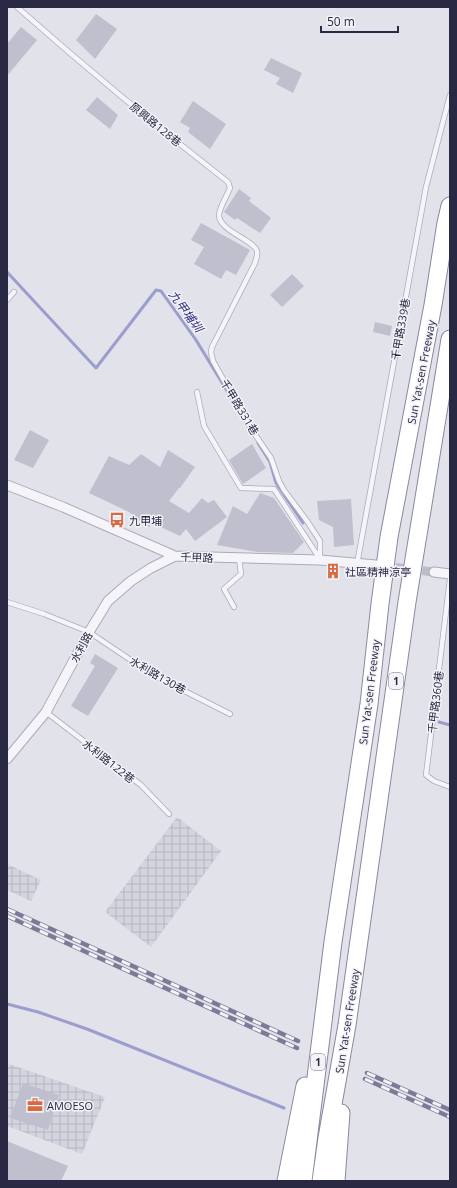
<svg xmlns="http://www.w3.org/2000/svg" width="457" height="1188" viewBox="0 0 457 1188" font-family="'Open Sans','Noto Sans TC',sans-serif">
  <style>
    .industrial { fill: url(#industrial-grid) }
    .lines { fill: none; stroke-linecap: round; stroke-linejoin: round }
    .stream { stroke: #9b9ecd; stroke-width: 3 }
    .building { fill: #c0bfce }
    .street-tunnel { stroke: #bdbdca; stroke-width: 9; stroke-dasharray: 9 4.5; stroke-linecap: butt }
    .lane-casing { stroke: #abaab9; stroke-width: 6 }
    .street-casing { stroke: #abaab9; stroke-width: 11 }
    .highway-casing { stroke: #8988a3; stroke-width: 19 }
    .lane { stroke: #f5f5f9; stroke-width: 4.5 }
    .street { stroke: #f5f5f9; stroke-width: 9 }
    .highway { stroke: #fff; stroke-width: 17 }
    .rail-casing { stroke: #7c7a96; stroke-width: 4.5 }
    .rail { stroke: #f2f2f8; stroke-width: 3; stroke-dasharray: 9; stroke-linecap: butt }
    .labels { text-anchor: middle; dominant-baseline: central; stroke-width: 3; stroke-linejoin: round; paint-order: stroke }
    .shield { fill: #f2f2f8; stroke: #66657a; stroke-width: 1 }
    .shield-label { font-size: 10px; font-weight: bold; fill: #2a2944 }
    .street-label { font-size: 11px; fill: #2a2944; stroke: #f2f2f8 }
    .poi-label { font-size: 11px; fill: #2a2944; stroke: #f2f2f8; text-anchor: start }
    .water-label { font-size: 12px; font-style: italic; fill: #30317b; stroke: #f2f2f8 }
  </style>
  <defs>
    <pattern id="industrial-grid" width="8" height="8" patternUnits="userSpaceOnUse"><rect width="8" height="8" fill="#d4d4e0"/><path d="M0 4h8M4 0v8" fill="none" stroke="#b6b6c1"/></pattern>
  </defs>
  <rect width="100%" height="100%" fill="#e2e2eb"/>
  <path class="industrial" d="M177,817L221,851L151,947L105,912Z
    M7,864L41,880L31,901L7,890Z
    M9,1064L105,1097L82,1154L7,1126V1071Z"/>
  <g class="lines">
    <path class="stream" d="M7,272L96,368L156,290L161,291L196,340L235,404
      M258,443L270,462L276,483L303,523
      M439,722L450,725
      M7,1004L38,1012L87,1029L284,1108"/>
  </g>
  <path class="building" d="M96,14L117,29L95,59L76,40Z
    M21,27L37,40L7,76V44Z
    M271,58L302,73L293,93L276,84L280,78L264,70Z
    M97,97L118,115L110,129L86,110Z
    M193,101L226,124L210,149L188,132L190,128L180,122Z
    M239,189L251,198L249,201L271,218L260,233L237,218L235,220L224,212Z
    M201,223L250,250L236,275L226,270L221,279L194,264L204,247L191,240Z
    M292,274L304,286L282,307L270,295Z
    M375,322L392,326L390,336L373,332Z
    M30,430L49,440L33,468L14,460Z
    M252,444L266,468L243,484L229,460Z
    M168,450L195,467L180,488H179L169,501L189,513L202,498L208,503L214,500L227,517L195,541L186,529L180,536L152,523L149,527L129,512L89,493L109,456L129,465L141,454L160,467Z
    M260,493L274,498L304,542L293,553L258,552L217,545L233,506L247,514Z
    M351,499L354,545L334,547L333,527L319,520L317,501Z
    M328 572a5 5 0 1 1 10 0a5 5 0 1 1-10 0Z
    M95,654L118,668L88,716L71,706L95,666L90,663Z
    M23,1083L59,1095L48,1130L10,1118Z
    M7,1141L68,1166L61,1181H7Z"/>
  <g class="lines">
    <path class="street-tunnel" d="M382,566L434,572"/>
    <defs>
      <path id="lane" d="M17,7C86,68 156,126 228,182L230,188C227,196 220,206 219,215C219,231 254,240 257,251C258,255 256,259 255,263L212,347L211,352L213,361L252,430L271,458L279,481L284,490L307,521L320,541V560
        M7,300L14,292
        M197,392L204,426L241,488L274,489L320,559
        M357,564L426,187L450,95
        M450,579L426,775L434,781L450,787
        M7,602L44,614L89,632L153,675L230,714
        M234,607L224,589L241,574L239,558
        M46,712L141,785L169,814"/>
      <path id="street" d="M7,485L63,507L175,556L320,560L376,565
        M434,572L450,574
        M7,759L46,712L89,632L108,601L131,581L151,568L175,556"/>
      <path id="highway" d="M286,1181L305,1086
        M303,1181L333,942L369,704L380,604L389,537L433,305L446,223L450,206
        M321,1181L327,1138L347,1025L407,602L450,339
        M336,1181L341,1113"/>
    </defs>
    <use href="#lane" class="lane-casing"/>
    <use href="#street" class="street-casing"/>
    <use href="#highway" class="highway-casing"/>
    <use href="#lane" class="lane"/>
    <use href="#street" class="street"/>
    <use href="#highway" class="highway"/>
    <defs>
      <path id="rail" d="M7,909L298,1041
        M7,916L297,1048
        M367,1073L450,1110
        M365,1079L450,1117"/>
    </defs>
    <use href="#rail" class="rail-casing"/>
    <use href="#rail" class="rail"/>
  </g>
  <defs>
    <symbol id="bus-bare" viewBox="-9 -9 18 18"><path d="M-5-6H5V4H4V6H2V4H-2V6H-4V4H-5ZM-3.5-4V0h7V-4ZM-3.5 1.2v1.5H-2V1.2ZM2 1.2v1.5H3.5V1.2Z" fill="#d76a40" stroke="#f2f2f8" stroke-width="2.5" paint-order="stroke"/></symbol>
    <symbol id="building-bare" viewBox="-9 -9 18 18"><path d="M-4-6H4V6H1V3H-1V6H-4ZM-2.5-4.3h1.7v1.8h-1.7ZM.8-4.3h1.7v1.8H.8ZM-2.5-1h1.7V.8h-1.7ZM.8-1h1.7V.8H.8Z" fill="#d76a40" stroke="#f2f2f8" stroke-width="2.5" paint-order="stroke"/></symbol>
    <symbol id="office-bare" viewBox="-9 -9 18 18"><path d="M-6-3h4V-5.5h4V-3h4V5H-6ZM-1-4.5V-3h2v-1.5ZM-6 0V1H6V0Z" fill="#d76a40" stroke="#f2f2f8" stroke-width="2.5" paint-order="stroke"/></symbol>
  </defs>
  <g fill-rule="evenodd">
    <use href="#bus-bare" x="106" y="509" width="22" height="22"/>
    <use href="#building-bare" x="322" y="560" width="22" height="22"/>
    <use href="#office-bare" x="24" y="1094" width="22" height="22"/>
  </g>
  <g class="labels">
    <g class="shield">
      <rect x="389" y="673" width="14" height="16" rx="3"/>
      <rect x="311" y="1054" width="14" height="16" rx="3"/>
    </g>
    <g class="shield-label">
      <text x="396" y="681">1</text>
      <text x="318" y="1062">1</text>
    </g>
    <g class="street-label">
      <text transform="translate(156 124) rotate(39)">原興路128巷</text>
      <text transform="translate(400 329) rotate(-80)">千甲路339巷</text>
      <text transform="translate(421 372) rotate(-79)">Sun Yat-sen Freeway</text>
      <text transform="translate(240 407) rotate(59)">千甲路331巷</text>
      <text transform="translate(197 557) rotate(2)">千甲路</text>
      <text transform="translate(81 647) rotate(-61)">水利路</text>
      <text transform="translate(158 675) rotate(30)">水利路130巷</text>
      <text transform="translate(369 692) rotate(-83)">Sun Yat-sen Freeway</text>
      <text transform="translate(435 702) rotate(-83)">千甲路360巷</text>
      <text transform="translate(109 761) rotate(38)">水利路122巷</text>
      <text transform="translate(347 1021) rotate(-81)">Sun Yat-sen Freeway</text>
    </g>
    <g class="poi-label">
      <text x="129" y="520">九甲埔</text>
      <text x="345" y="571">社區精神涼亭</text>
      <text x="47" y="1105">AMOESO</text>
    </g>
    <g class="water-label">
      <text transform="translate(186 311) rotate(54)">九甲埔圳</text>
    </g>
  </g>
  <rect width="457" height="1188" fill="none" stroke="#2a2944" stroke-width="16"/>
  <path d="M321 26v6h77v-6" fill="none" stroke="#2a2944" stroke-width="2"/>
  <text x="327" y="26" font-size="12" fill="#2a2944" stroke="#f2f2f8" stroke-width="3" paint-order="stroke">50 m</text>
</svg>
